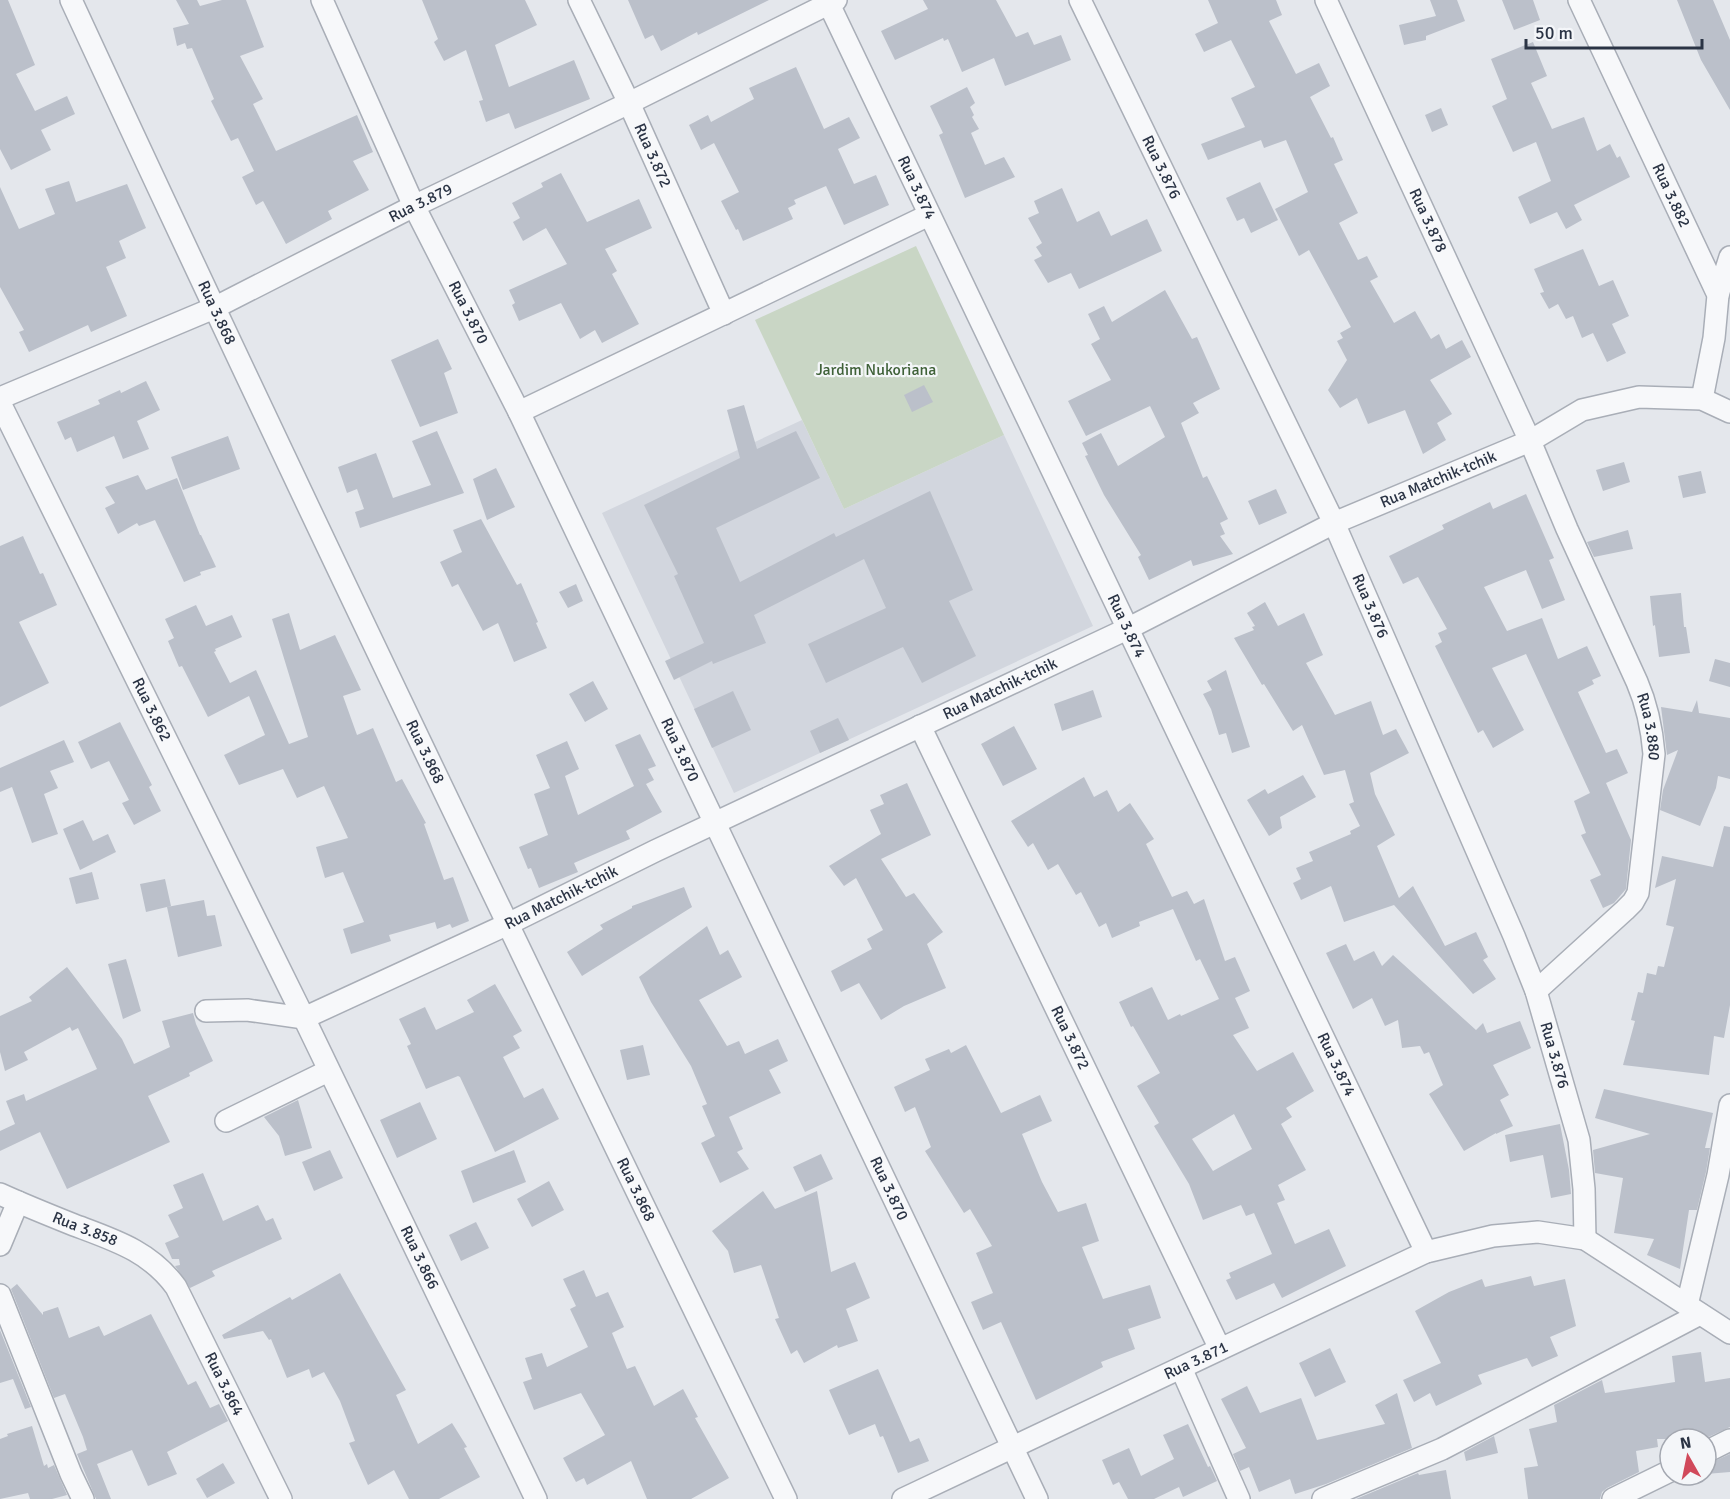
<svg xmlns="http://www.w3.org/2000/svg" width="1730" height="1499" viewBox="0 0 1730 1499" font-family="Signika,sans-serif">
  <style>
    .built { fill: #d2d6de }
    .green { fill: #c9d6c5 }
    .building { fill: #bbc0ca; fill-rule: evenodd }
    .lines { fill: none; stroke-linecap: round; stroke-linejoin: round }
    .street-casing { stroke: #a9aeb7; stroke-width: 24 }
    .street { stroke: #f7f8fa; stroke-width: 21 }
    .labels { text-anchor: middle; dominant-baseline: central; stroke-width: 4.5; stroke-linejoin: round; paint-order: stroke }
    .street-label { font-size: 16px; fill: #2b3445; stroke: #f4f6f9 }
    .park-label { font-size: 16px; fill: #3f6138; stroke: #f4f6f9 }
  </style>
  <rect width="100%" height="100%" fill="#e4e7ec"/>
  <path class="built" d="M802,420L844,509L1004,435L1093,626L734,793L602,513Z"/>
  <path class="green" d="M916,246L1004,435L844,509L755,320Z"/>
  <path class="building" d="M0,0H8L35,65L16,74L35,111L67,96L75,114L41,130L51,150L11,170L0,149Z
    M176,0H197L200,6L222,0H246L264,47L240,56L263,99L253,104L276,151L357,115L373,152L353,161L369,190L328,211L332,219L286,244L263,201L256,205L242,177L254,171L238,138L231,141L211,101L214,99L192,48L187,49L185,43L177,46L173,28L189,24Z
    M422,0H525L537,25L495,45L509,87L574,60L590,99L515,129L509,113L486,122L479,101L483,100L466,50L444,61L434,42L438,39Z
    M628,0H769L698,35L697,32L661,51L653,35L645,39Z
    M923,0H996L1016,37L1028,32L1034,45L1061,35L1071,60L1005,86L994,58L962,72L948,39L944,41L943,38L895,60L881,31L928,9Z
    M1208,0H1276L1282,15L1269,21L1296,74L1319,63L1330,86L1310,97L1331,138L1333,137L1343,160L1334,164L1358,213L1339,223L1358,260L1367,256L1378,277L1370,281L1394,323L1415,311L1431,339L1439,334L1446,349L1462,340L1471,357L1430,380L1452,414L1437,423L1446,440L1423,454L1405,410L1368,424L1357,398L1340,408L1328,390L1347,360L1337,341L1343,338L1340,333L1351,327L1309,250L1299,256L1275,209L1308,192L1286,140L1264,148L1261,140L1208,160L1201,144L1245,127L1231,98L1255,87L1231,40L1204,52L1195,34L1218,23Z
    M1430,0H1457L1465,21L1426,36V40L1404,45L1399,25L1436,16Z
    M1502,0H1533L1540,20L1514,30Z
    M1677,0H1713L1730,40V110L1701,60Z
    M1533,42L1547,76L1531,83L1552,129L1584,117L1597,151L1610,144L1617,158L1620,156L1630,177L1574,205L1582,220L1566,229L1557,212L1530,224L1518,197L1551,181L1536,142L1513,152L1492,106L1507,99L1491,59Z
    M796,67L824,129L849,117L860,138L838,149L854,184L876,175L889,205L844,225L826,186L794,200L796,204L788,208L793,219L743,241L738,229L736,230L721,201L739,192L714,143L701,150L689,125L708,115L711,122L754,99L749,88Z
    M967,87L975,103L970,107L974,115L972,117L979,129L971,133L985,165L1004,157L1015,177L965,198L939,135L943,133L930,106Z
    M1441,108L1448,125L1432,132L1425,115Z
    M561,173L587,222L639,199L652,228L605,249L617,271L612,274L639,324L602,343L595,330L580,339L561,303L519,321L512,305L515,303L509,290L567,264L546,228L523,241L513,222L520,218L512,203L543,187L541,183Z
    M69,181L76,202L127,184L146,228L119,241L126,258L106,267L127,316L91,332L88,325L29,352L19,332L24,330L0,287V187L19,229L55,214L45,189Z
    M1260,182L1278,220L1251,233L1244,218L1237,221L1226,198Z
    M1062,188L1077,222L1099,211L1111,236L1147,219L1162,251L1079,289L1071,273L1048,283L1034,260L1042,256L1036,247L1042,243L1028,218L1039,213L1034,201Z
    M1583,249L1599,286L1613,280L1629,316L1612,324L1626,353L1607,362L1593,333L1582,338L1573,316L1566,319L1558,304L1549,309L1540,293L1544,292L1534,269Z
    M1165,290L1192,339L1197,337L1220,389L1193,403L1199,413L1181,423L1203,478L1207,476L1228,519L1220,523L1225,534L1220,536L1233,554L1193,566L1191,560L1149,580L1138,557L1141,555L1104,495L1085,456L1088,455L1082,443L1101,433L1118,466L1165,437L1150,406L1086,436L1068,401L1111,380L1091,344L1100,339L1088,314L1104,306L1112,322Z
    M438,339L452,369L444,373L458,413L420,427L391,360Z
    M146,381L160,410L137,421L149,449L123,459L114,436L77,452L71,437L65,440L57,422L100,404L98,400L120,390L121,393Z
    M924,385L933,402L912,412L904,395Z
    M744,405L757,449L796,431L820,478L716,528L740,582L834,533L836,537L930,491L973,590L949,601L976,656L922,683L903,647L826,683L808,644L886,608L864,559L754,615L766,643L713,664L712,661L674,680L665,661L704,643L674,576L678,574L644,505L740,458L727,410Z
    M437,431L464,493L360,528L355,512L364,509L357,489L347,493L338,467L376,453L393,498L431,485L412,441Z
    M228,436L240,469L183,490L171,457Z
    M1624,462L1630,482L1603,491L1596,470Z
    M496,468L515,507L487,520L473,479Z
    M1701,471L1706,493L1683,498L1678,476Z
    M138,475L146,490L177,478L200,535H201L216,567L200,572L201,575L184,582L155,520L139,526L137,523L118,534L105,508L115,503L105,487Z
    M1276,489L1287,513L1259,525L1248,501Z
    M1526,494L1554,558L1549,560L1565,600L1542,609L1526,570L1484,587L1507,631L1542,618L1558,659L1587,646L1601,676L1592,680L1594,684L1578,692L1606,753L1617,749L1628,773L1606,783L1631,840L1626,889L1614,903L1603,908L1590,880L1601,875L1581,835L1586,833L1574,801L1590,793L1526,654L1492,668L1524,730L1493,748L1483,730L1478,733L1435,646L1442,642L1438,633L1447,629L1418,577L1403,584L1389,556L1444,529L1442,525L1490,502L1493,509Z
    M481,519L517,585L521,583L538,622L536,623L547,648L514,662L498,623L483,631L458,584L452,587L440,562L462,552L453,530Z
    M1628,530L1633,549L1594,557L1587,542Z
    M23,536L40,574L43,573L57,605L19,622L49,683L0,707V546Z
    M576,584L583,601L568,608L559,592Z
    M1681,593L1684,627H1686L1690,653L1659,657L1655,625L1653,626L1650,596Z
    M1265,602L1278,626L1304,613L1323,655L1306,663L1335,715L1371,701L1383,735L1396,729L1409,753L1370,773L1375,794L1395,835L1377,846L1399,898L1413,886L1445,946L1476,932L1488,957L1483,960L1496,979L1473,994L1394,905L1344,922L1331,886L1301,900L1293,883L1301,879L1296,868L1313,861L1309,852L1351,834L1350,831L1360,826L1349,804L1354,802L1345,770L1324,775L1302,725L1293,731L1264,684L1262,685L1234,638L1254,630L1252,627L1255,626L1247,613Z
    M196,605L206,626L232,615L242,637L215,649L216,651L214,652L230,683L256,670L289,744L308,737L272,619L289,613L300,650L335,635L361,690L343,696L357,735L373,728L396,782L402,779L426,823L424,824L444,880L453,877L469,921L452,928L450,924L437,929L435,922L389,935L391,941L351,954L343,929L364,922L343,872L325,878L316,847L348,838L324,786L297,798L283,769L239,785L224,755L265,735L249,696L208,717L182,666L179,667L168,641L174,638L165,619Z
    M1715,659L1730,663V687L1709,681Z
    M1226,670L1250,747L1232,753L1226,733L1219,735L1211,709L1203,694L1212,690L1207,681Z
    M593,681L608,709L585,722L569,694Z
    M1093,690L1102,717L1062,731L1054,704Z
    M733,691L751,730L712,748L694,709Z
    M1697,700L1699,713L1730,718V779L1718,776L1716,788L1700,826L1660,810L1663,790L1678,750L1667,755L1661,707L1692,712Z
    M838,718L849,740L820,753L810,731Z
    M120,722L152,785L149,787L161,811L134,825L122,803L129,800L109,761L91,769L78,742Z
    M1014,726L1037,769L1003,786L981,744Z
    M640,734L656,766L648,769L654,780L646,784L662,812L626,831L630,839L574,863L578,872L539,888L531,868L528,869L519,847L548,835L534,794L550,788L536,755L567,741L579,769L565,776L578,815L634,786L615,745Z
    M64,740L74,762L50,771L58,788L44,794L58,834L32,843L12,787L0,792V768Z
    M1303,775L1316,797L1280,817L1282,828L1269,836L1247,800L1265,789L1268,794Z
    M1084,777L1094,797L1107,790L1118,812L1130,803L1154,839L1146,844L1172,897L1187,891L1194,904L1204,899L1225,961L1235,957L1250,991L1235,998L1249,1028L1233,1035L1257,1071L1293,1052L1314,1091L1286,1108L1292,1117L1281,1124L1306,1170L1278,1185L1285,1200L1277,1203L1295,1244L1329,1229L1346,1266L1282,1298L1274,1283L1236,1300L1226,1280L1231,1278L1229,1273L1272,1254L1254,1213L1246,1216L1241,1205L1203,1220L1189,1184L1154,1126L1159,1123L1137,1086L1160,1073L1133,1026L1131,1027L1119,1002L1152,987L1168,1020L1180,1014L1181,1016L1219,999L1200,959L1196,961L1173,909L1139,922L1140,926L1112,938L1106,923L1099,927L1081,892L1076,895L1058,864L1048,870L1033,843L1028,847L1011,821ZM1234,1114L1252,1149L1213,1171L1192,1139Z
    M907,783L931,835L881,859L906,897L914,893L943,932L927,944L946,988L904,1006L881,1020L859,983L841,992L831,971L872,949L867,939L883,930L856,878L844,886L829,866L881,834L870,810L884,804L880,795Z
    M83,820L93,841L108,834L116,852L80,870L63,829Z
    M1724,826L1730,827V1005L1724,1038L1714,1036L1709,1075L1623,1065L1635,1021L1631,1020L1638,992L1643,993L1647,973L1656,975L1658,966L1664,967L1674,927L1666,925L1676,879L1655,888L1662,856L1713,867Z
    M92,872L99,899L76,904L69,878Z
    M165,879L171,906L146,912L140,884Z
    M684,887L692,907L582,976L567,952L603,929L600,925L632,908V906Z
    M204,900L207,916L215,915L222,946L178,957L167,907Z
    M707,926L720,955L728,950L742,977L699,1000L727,1046L739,1041L745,1054L778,1039L788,1061L769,1070L781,1093L729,1117L743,1149L737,1152L749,1169L720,1183L701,1143L715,1136L702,1106L707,1104L691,1066L651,1002L639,977Z
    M1346,944L1354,961L1374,951L1382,966L1393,955L1476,1030L1483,1023L1487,1033L1520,1021L1531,1048L1493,1065L1509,1095L1500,1100L1513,1126L1496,1134V1133L1464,1151L1429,1094L1443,1085L1429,1052L1424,1054L1420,1046L1402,1048L1398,1020L1385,1026L1372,998L1353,1009L1326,953Z
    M126,959L141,1011L123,1019L108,964Z
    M67,967L122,1039L134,1064L170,1047L162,1021L193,1013L196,1024L213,1061L189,1073L190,1076L148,1096L170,1142L67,1189L40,1132L0,1151V1131L15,1124L6,1101L24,1094L26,1101L97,1069L78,1028L72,1031L70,1027L24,1052L28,1060L5,1071L0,1052V1016L32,1001L29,997Z
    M495,984L522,1031L513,1036L520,1048L503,1057L524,1098L543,1088L559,1119L495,1152L460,1077L458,1076L426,1089L407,1046L411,1044L399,1019L425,1007L436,1030L474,1012L467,1000Z
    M643,1045L650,1075L627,1080L620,1050Z
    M966,1045L1001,1113L1040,1095L1052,1121L1022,1134L1042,1182L1058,1212L1086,1203L1099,1241L1082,1247L1103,1299L1150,1285L1161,1318L1128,1329L1135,1349L1101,1362L1103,1367L1036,1400L1001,1322L983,1330L971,1302L993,1293L976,1253L992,1246L970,1209L964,1213L925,1151L931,1147L915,1107L905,1112L894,1087L930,1070L925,1059L949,1049L951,1053Z
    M1604,1089L1713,1113L1705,1148H1710L1706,1172L1697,1210H1689L1680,1269L1647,1255L1654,1239L1614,1233L1623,1178L1595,1173L1593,1150L1650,1134L1595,1118Z
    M298,1100L312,1148L285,1156L279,1136L264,1117Z
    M420,1102L437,1139L397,1158L380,1120Z
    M1560,1124L1569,1170L1571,1194L1551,1198L1543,1155L1510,1162L1505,1135Z
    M330,1150L343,1178L314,1191L302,1162Z
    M514,1150L526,1182L473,1203L461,1171Z
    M821,1154L833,1179L805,1192L793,1167Z
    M203,1173L223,1221L258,1205L266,1221L273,1218L282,1239L212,1271L215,1276L190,1288L175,1266L180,1265L179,1259H172L165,1243L179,1237L168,1215L183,1208L173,1185Z
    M549,1181L564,1210L532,1227L517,1199Z
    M763,1191L775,1209L817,1191L831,1272L855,1262L870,1298L846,1309L858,1341L838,1348L837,1345L804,1363L797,1350L791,1354L775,1319L779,1318L761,1265L734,1273L728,1251L712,1231Z
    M476,1222L489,1248L461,1261L449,1235Z
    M584,1270L596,1297L608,1292L624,1327L612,1333L627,1369L635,1366L654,1406L683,1389L698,1417L695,1418L729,1478L691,1499H647L631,1461L587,1485L584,1478L576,1482L563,1458L605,1435L581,1393L534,1410L523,1382L532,1379L525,1358L542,1353L547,1367L588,1347L570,1309L576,1306L563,1279Z
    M340,1273L406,1390L396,1395L418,1444L452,1423L467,1447L464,1448L480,1477L439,1499H409L394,1470L368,1485L349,1443L355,1441L340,1401L324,1372L312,1378L309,1369L287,1378L271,1339L269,1340L263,1331L224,1339L222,1335L290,1297L292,1300Z
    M1531,1276L1534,1286L1565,1279L1576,1326L1550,1337L1558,1356L1532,1367L1527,1358L1478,1375L1482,1384L1436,1406L1430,1393L1414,1402L1403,1380L1441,1363L1415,1311L1449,1292L1482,1279L1485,1287Z
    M17,1284L43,1315V1312L58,1307L69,1338L99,1326L104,1336L151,1314L188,1385L196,1381L210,1408L219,1404L228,1421L167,1452L177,1474L148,1486L132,1450L97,1464L111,1499H96L77,1454L87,1450L83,1437L65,1394L54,1398L11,1289Z
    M0,1330L31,1407L25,1409L13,1379L0,1383Z
    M1330,1348L1346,1382L1315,1397L1299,1363Z
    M1701,1352L1705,1382L1730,1378V1427L1706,1438V1435L1683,1439H1657L1658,1447L1636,1451L1639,1472L1607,1488L1602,1492L1600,1499H1528L1524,1468L1538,1466L1529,1429L1557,1422L1554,1405L1602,1380L1605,1393L1675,1382L1672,1356Z
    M878,1369L910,1442L919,1438L929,1461L898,1473L883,1436L880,1437L875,1424L849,1435L829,1390Z
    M1247,1386L1260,1413L1301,1398L1317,1440L1385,1424L1375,1405L1397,1393L1412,1448L1326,1484L1295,1494L1290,1479L1259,1492L1249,1467L1240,1471L1233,1454L1246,1448L1221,1399Z
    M1188,1424L1208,1467L1210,1466L1217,1481L1183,1497L1179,1487L1154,1499H1128L1119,1482L1113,1485L1102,1460L1129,1448L1141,1476L1174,1459L1163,1435Z
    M32,1426L44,1466L47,1464L48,1468L54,1465L67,1495L52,1499H30L28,1493L0,1499V1439L8,1436L7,1434Z
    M1494,1436L1498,1453L1466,1461L1464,1452Z
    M1730,1454V1472L1706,1474V1465Z
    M223,1463L235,1483L207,1498L196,1479Z
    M1446,1470L1451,1499H1356L1418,1473L1419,1475Z"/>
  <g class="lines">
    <defs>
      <g id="street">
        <path id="s1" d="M71,0C303,502 544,1001 786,1499"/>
        <path id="s2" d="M322,0L414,206L519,412L1037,1499"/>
        <path id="s3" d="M579,0L629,103L724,314"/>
        <path id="s4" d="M827,0L1426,1252"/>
        <path id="s5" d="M1080,0L1334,523L1514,936L1536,991L1579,1140L1584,1189L1585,1239"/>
        <path id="s6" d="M1326,0L1530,441L1567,529L1637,682C1647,705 1652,730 1654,754L1638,893L1633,902L1625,910L1536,991"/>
        <path id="s7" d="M1579,0L1718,295L1714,338L1702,399"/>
        <path d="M1718,295L1730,257"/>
        <path id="s8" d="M0,398L214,308L414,206L629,103L836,0"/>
        <path id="s9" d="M0,403L304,1018L536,1499"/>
        <path d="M519,412L929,215"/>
        <path id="s10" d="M920,726L1220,1349"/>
        <path d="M206,1011L247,1010L304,1018"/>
        <path id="s11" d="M304,1018L506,925L655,851L1127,629L1334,523L1530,441L1582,410L1639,397L1702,399L1730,412"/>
        <path d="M226,1121L328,1071"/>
        <path id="s12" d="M0,1194C24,1205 49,1215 74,1225C114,1240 150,1251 176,1287L281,1499"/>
        <path d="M0,1245L18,1202"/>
        <path d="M0,1295L71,1474L83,1499"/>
        <path d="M1687,1305L1718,1175L1730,1105"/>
        <path d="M1181,1368L1239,1499"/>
        <path d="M1706,1452L1730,1440"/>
        <path id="s13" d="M903,1499L1426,1252L1493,1236L1538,1232L1585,1239L1730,1333"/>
        <path d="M1323,1499L1442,1449L1700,1314"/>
        <path d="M1613,1499L1670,1471"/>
      </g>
    </defs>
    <use href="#street" class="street-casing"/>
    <use href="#street" class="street"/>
  </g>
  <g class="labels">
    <g class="street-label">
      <text stroke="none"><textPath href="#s3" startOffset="172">Rua 3.872</textPath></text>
      <text stroke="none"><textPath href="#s5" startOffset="186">Rua 3.876</textPath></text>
      <text stroke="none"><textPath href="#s4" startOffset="208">Rua 3.874</textPath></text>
      <text stroke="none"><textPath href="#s7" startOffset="216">Rua 3.882</textPath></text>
      <text stroke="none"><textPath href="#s8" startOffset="464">Rua 3.879</textPath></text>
      <text stroke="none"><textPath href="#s6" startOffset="243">Rua 3.878</textPath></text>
      <text stroke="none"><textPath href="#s1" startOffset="345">Rua 3.868</textPath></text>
      <text stroke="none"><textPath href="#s2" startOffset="345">Rua 3.870</textPath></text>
      <text stroke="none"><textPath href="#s11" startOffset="1256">Rua Matchik-tchik</textPath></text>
      <text stroke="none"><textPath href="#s5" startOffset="672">Rua 3.876</textPath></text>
      <text stroke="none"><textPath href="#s4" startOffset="694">Rua 3.874</textPath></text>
      <text stroke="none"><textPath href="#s11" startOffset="770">Rua Matchik-tchik</textPath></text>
      <text stroke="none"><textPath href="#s9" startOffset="342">Rua 3.862</textPath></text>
      <text stroke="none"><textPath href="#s6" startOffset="796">Rua 3.880</textPath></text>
      <text stroke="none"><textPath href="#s2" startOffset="831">Rua 3.870</textPath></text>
      <text stroke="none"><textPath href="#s1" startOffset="831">Rua 3.868</textPath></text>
      <text stroke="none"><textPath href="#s11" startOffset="284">Rua Matchik-tchik</textPath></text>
      <text stroke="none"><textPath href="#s10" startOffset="346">Rua 3.872</textPath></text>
      <text stroke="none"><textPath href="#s5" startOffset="1158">Rua 3.876</textPath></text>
      <text stroke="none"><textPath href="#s4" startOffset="1180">Rua 3.874</textPath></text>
      <text stroke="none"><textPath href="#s2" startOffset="1317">Rua 3.870</textPath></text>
      <text stroke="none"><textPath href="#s1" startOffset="1317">Rua 3.868</textPath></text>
      <text stroke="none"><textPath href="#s12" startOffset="92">Rua 3.858</textPath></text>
      <text stroke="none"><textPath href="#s9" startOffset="952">Rua 3.866</textPath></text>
      <text stroke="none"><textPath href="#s13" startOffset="324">Rua 3.871</textPath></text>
      <text stroke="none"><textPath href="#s12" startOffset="310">Rua 3.864</textPath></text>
    </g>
    <g class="park-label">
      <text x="876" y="370">Jardim Nukoriana</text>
    </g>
  </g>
  <g transform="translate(1688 1457) rotate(351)"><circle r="28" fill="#f4f6f9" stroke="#a4a8b1" stroke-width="1.5"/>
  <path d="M0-4.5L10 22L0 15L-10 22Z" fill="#d1495b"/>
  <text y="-9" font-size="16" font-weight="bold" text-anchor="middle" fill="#2b3445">N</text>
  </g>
  <path d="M1526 39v9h176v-9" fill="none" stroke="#2b3445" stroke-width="3"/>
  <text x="1535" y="39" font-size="18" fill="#2b3445" stroke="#f4f6f9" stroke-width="4.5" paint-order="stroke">50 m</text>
</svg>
